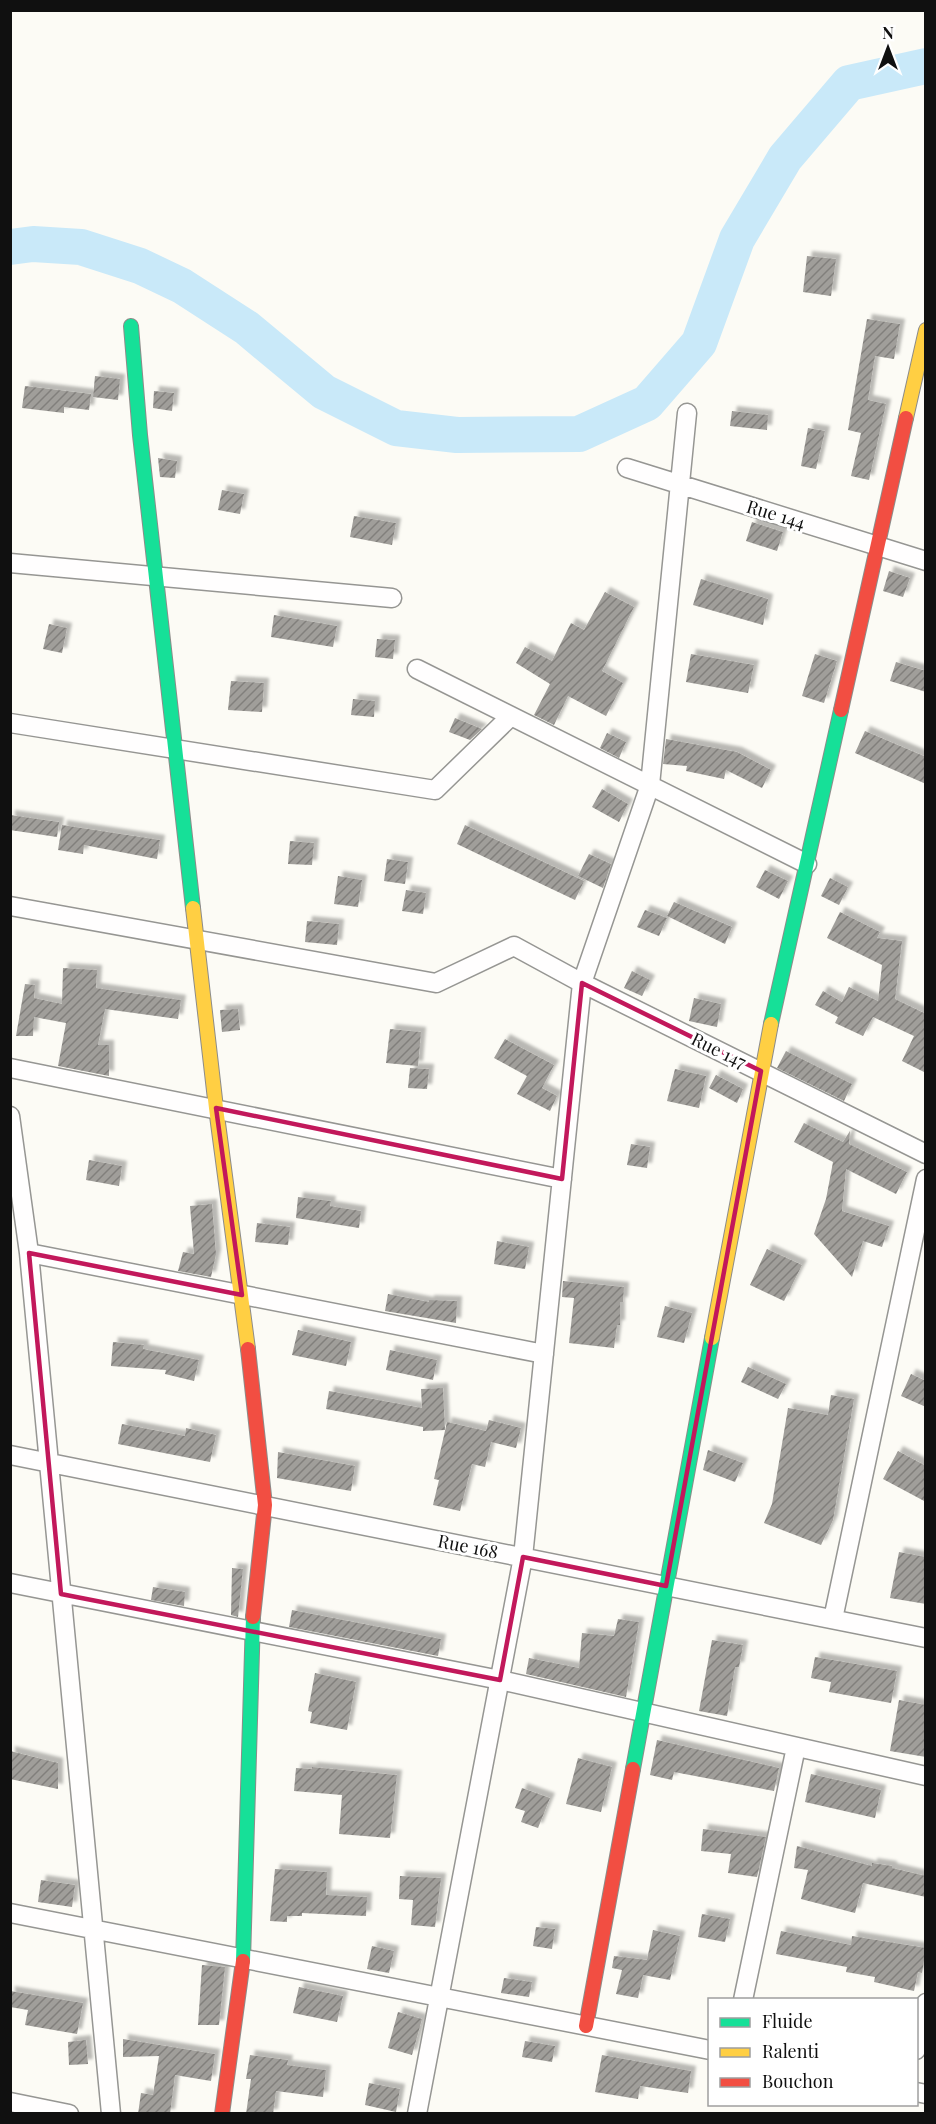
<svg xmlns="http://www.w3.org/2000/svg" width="936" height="2124" viewBox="0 0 936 2124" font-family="'Playfair Display',serif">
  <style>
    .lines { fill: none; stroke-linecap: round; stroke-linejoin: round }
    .river { stroke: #c9e9f9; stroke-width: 36 }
    .building { fill: url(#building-hatch); filter: url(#shadow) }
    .street-casing { stroke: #969693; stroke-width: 21 }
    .fast-casing { stroke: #8d8c8a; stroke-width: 16 }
    .slow-casing { stroke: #8d8c8a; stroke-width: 16 }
    .jam-casing { stroke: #8d8c8a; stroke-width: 16 }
    .street { stroke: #fffefe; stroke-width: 18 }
    .fast { stroke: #16e098; stroke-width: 14 }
    .slow { stroke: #ffcf43; stroke-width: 14 }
    .jam { stroke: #f24e42; stroke-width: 14 }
    .marked { fill: none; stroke: #c2185b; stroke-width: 4.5; stroke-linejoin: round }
    .labels { text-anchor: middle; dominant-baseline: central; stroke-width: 6; stroke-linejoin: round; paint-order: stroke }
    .street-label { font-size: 18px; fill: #101010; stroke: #fff }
  </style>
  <defs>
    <pattern id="building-hatch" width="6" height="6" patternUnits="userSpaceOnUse" patternTransform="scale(1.5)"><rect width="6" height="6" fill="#a09e9a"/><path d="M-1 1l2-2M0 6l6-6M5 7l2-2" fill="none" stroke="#817f7c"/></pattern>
    <filter id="shadow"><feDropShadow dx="5" dy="-5" stdDeviation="1.5" flood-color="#0004"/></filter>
  </defs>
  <rect width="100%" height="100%" fill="#fcfbf5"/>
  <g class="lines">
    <path class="river" d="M10,247L33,244L81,247L140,266L182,286L247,328L324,392L396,428L457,435L579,434L647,403L699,343L737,239L785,158L849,83L926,66"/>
  </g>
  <path class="building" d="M807,256L836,259L831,296L803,292Z
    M867,319L900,324L894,359L875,356L868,400L886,404L869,480L851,476L861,433L848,430Z
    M95,376L120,379L118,400L93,397Z
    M25,386L91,394L89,410L64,407V413L22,408Z
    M154,391L174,393L172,411L153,408Z
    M732,411L768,415L767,430L730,426Z
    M808,428L825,431L816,469L801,466Z
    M158,458L177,461L175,478L160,477Z
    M222,490L244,494L240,514L218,510Z
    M354,516L396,523L392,545L350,537Z
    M752,522L783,532L777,551L746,541Z
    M889,571L910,578L903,597L883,591Z
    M701,579L768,599L763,625L693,605Z
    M605,592L634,607L602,671L623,683L606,716L568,696L554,725L534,715L550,684L516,663L525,647L552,661L571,623L584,630Z
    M274,615L337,626L333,647L271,637Z
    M49,624L67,628L62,653L43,649Z
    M377,639L395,640L393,659L375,657Z
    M691,654L754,665L748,693L686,682Z
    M815,654L837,661L824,703L802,696Z
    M896,662L926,671V692L890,681Z
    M231,681L264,683L262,712L228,710Z
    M353,699L375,701L374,717L351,715Z
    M455,718L482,729L470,740L449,732Z
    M865,731L926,757V784L855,753Z
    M607,733L626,742L619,758L600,748Z
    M666,739L737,752L771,770L762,788L726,770L724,779L686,771L687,766L663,764Z
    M602,789L628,804L619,822L592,807Z
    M10,815L59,822L57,837L10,830Z
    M62,825L160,840L157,859L84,845L83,854L58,850Z
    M465,825L584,881L575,900L457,844Z
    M290,841L314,843L312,865L288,864Z
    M589,854L611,864L603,888L578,876Z
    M387,859L408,862L405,884L384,881Z
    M765,870L788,881L779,899L756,887Z
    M338,876L362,880L358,907L334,904Z
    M830,878L848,887L839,905L821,896Z
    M406,890L426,893L423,914L402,911Z
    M674,902L732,927L725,944L667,916Z
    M645,910L667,918L659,936L637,927Z
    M840,912L880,932L877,938L902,941L895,999L926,1014V1073L902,1061L914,1036L873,1017L863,1036L835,1023L838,1017L815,1005L823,991L842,1002L849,987L878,1001L882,965L827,938Z
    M307,921L339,924L337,945L305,942Z
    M63,968L97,970L96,988L181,1000L178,1019L105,1009L98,1045H109V1076L58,1066L66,1023L34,1017L33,1036H16L25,984L35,985L34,998L62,1004Z
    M632,971L650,980L642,996L624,988Z
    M694,998L721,1004L717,1027L689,1021Z
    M238,1009L240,1030L222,1032L220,1010Z
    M390,1029L421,1032L418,1066L386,1063Z
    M505,1039L554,1065L542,1088L557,1096L550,1111L517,1094L527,1076L494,1058Z
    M786,1051L852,1084L844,1101L777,1068Z
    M410,1068L429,1069L427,1089L408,1088Z
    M675,1069L706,1076L699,1108L667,1101Z
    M716,1075L743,1089L737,1103L709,1088Z
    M804,1123L843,1142L850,1131L849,1144L907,1172L896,1194L846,1169L842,1211L889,1226L882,1247L863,1241L852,1277L814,1234L826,1199L833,1162L794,1142Z
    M631,1144L650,1147L647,1168L627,1165Z
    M89,1160L122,1166L119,1186L86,1180Z
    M298,1197L331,1201L330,1206L361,1211L359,1228L296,1218Z
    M212,1204L216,1254L211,1277L178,1271L183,1252L194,1254L190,1206Z
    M257,1223L290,1227L288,1245L255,1242Z
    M497,1241L529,1247L525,1269L494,1264Z
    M767,1249L802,1265L784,1301L750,1285Z
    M563,1281L624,1287L623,1302H620V1325H617L614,1348L569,1343L574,1298L562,1297Z
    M388,1294L429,1302V1300L457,1301L456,1323L385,1311Z
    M665,1306L692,1313L684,1343L657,1337Z
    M298,1330L351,1342L346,1366L292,1355Z
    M113,1342L144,1345L143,1349L199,1360L194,1381L165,1374L166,1370L111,1366Z
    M390,1350L437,1360L433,1380L386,1370Z
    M748,1367L786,1384L778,1399L741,1382Z
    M911,1374L926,1381V1407L901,1396Z
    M443,1388L445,1430L423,1431V1427L326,1409L329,1391L422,1408L421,1389Z
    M831,1395L854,1399L833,1520L821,1545L764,1523L772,1504L788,1408L828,1415Z
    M489,1420L521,1428L516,1448L491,1442L485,1467L472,1464L460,1511L433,1505L439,1480L434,1479L447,1422L486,1431Z
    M122,1424L185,1436L186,1428L216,1435L210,1462L118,1444Z
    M708,1450L743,1463L735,1482L703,1470Z
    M898,1451L926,1466V1502L883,1479Z
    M278,1452L355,1466L351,1491L277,1478Z
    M899,1552L926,1557V1604L890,1598Z
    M232,1568L243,1569L238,1617L231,1615Z
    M153,1587L185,1592L184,1606L151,1600Z
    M292,1610L441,1639L438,1656L289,1627Z
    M618,1619L639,1622L626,1697L526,1674L529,1658L579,1668L582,1633L614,1636Z
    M712,1640L743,1645L739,1667H735L727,1716L699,1711Z
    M815,1657L897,1671L891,1703L829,1692L831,1682L811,1678Z
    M315,1673L356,1682L347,1730L310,1723L312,1712L308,1711Z
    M899,1700L926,1705V1757L890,1751Z
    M657,1740L779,1768L774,1791L674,1772L672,1780L650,1775Z
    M10,1751L58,1763V1789L10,1779Z
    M578,1758L612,1767L601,1812L566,1804Z
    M312,1767L397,1775L390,1838L339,1834L342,1795L294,1791L296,1768L312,1769Z
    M811,1774L881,1790L875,1818L805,1802Z
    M522,1788L550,1798L538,1828L521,1822L525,1811L515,1808Z
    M703,1829L766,1837L757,1877L728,1873L731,1854L701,1851Z
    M797,1846L872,1866V1863L892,1866V1868L926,1876V1897L863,1883L855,1913L801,1899L808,1870L794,1868Z
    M275,1869L327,1872L326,1895L367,1897L366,1916L302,1913V1916H287V1922L270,1921Z
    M400,1876L441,1878L435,1927L411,1925L413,1900L399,1899Z
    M41,1880L75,1885L72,1907L38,1902Z
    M702,1914L730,1919L725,1942L698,1937Z
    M536,1927L555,1929L552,1949L533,1946Z
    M653,1930L680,1936L670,1980L643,1975L638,1998L616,1994L622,1970L612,1968L614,1956L647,1960Z
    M781,1931L851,1945L852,1936L926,1948L922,1973L918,1972L914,1991L874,1982L875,1977L846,1972L847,1967L776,1954Z
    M372,1946L394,1951L389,1973L367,1969Z
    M202,1965L225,1967L219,2025H198Z
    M504,1978L532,1982L529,1997L501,1993Z
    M299,1987L343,1996L337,2022L293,2013Z
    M10,1991L83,2003L77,2034L25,2025L28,2010L10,2007Z
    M398,2012L422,2019L412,2055L388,2048Z
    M123,2039L215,2054L211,2081L175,2075L170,2114H138L141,2093L153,2095L159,2056L123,2057Z
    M86,2040L88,2064L69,2065L68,2042Z
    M525,2041L555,2046L552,2062L522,2057Z
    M250,2055L288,2060L287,2065L326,2070L323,2097L276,2091L273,2114H246L251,2079H246Z
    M602,2055L691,2071L688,2093L640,2086L638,2099L595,2092Z
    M369,2083L400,2089L396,2112L365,2105Z"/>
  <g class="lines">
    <defs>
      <path id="street" d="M627,468L926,561
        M10,563L392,598
        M417,669L807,864
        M10,723L435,790L511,716
        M10,906L436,983L514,946L582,983L926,1154
        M10,1068L562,1179
        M10,1116L29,1253L111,2114
        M29,1253L544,1354
        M10,1455L926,1638
        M10,1583L500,1680L926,1776
        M833,1619L926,1179
        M10,1913L710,2050
        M743,2000L796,1747
        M916,2050L926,2003
        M916,2092L926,2094
        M10,2102L69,2114
        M417,2114L523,1557L582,983L650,785L687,413"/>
      <path id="fast" d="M131,326L140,435L193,908
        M771,1024L841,710
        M633,1769L712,1338
        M243,1961L253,1617"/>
      <path id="slow" d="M906,418L926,330
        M193,908L216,1108L248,1349
        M712,1338L771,1024"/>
      <path id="jam" d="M841,710L906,418
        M248,1349L265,1505L253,1617
        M586,2026L633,1769
        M222,2114L243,1961"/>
    </defs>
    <use href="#street" class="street-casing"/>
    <use href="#fast" class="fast-casing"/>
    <use href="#slow" class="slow-casing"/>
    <use href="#jam" class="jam-casing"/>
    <use href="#street" class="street"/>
    <use href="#fast" class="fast"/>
    <use href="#slow" class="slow"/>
    <use href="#jam" class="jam"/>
  </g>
  <path class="marked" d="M582,983L761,1071L666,1586L523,1557L500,1680L61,1594L29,1253L242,1295L216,1108L562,1179Z"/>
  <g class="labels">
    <g class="street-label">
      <text transform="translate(776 514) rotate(17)">Rue 144</text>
      <text transform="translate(719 1050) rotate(26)">Rue 147</text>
      <text transform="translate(468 1546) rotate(11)">Rue 168</text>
    </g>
  </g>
  <rect width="936" height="2124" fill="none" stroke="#101010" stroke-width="24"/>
  <rect x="708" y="1998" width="210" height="108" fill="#ffffff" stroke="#9f9f9f" stroke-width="1.5"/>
  <rect x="720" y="2018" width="30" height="9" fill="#16e098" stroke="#9f9f9f" stroke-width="1.5"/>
  <text x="762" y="2028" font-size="18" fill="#101010">Fluide</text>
  <rect x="720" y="2048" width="30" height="9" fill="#ffcf43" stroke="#9f9f9f" stroke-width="1.5"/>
  <text x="762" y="2058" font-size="18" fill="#101010">Ralenti</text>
  <rect x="720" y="2078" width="30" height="9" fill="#f24e42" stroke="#9f9f9f" stroke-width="1.5"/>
  <text x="762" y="2088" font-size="18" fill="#101010">Bouchon</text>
  <g transform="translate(888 48)" stroke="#ffffff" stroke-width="4.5" paint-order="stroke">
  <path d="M0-4.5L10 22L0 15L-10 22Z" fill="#101010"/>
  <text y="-9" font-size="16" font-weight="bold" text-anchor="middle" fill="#101010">N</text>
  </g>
</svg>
